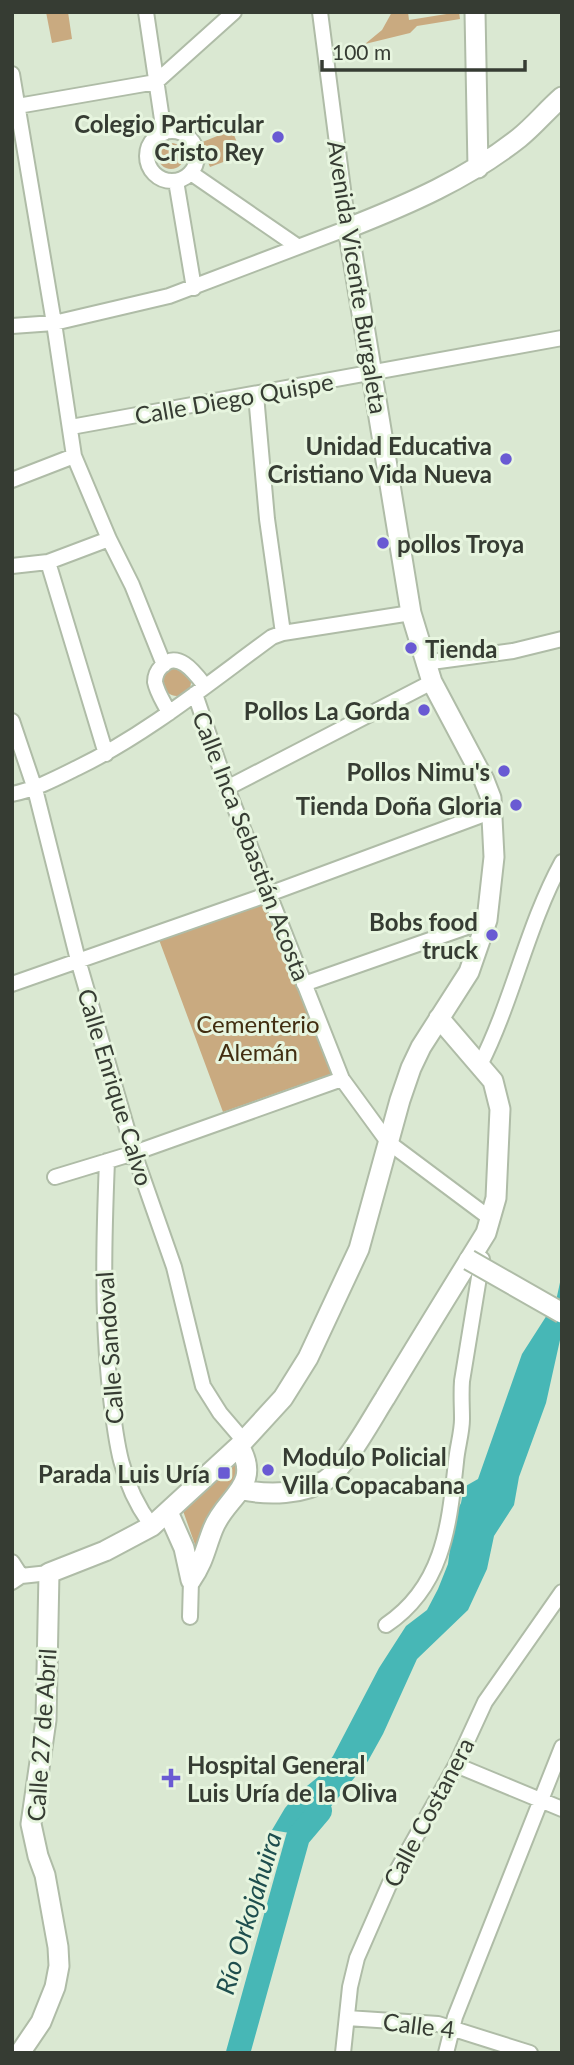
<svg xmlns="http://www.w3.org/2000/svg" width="574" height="2065" viewBox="0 0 574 2065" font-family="Lato,sans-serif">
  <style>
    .green { fill: #c9aa80 }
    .water { fill: #47b7b6 }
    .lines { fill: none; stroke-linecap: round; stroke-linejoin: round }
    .river { stroke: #47b7b6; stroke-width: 24 }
    .minor-casing { stroke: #afbca7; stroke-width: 18 }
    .secondary-casing { stroke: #afbca7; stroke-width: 23 }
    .minor { stroke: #fff; stroke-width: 14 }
    .secondary { stroke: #fff; stroke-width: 19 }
    .secondary-bridge-casing { stroke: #afbca7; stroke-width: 23; stroke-linecap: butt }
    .secondary-bridge { stroke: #fff; stroke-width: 19 }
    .poi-dot { fill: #695ad3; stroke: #e7f5df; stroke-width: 2.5 }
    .labels { text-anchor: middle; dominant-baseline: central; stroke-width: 6; stroke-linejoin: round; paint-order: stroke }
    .poi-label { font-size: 24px; font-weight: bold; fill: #363c33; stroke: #e7f5df; text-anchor: end }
    .street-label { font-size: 24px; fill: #363c33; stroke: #e7f5df }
    .park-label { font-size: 24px; fill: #412d10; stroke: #e7f5df }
    .water-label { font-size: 26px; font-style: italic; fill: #1e4e4e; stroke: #e7f5df }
  </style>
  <rect width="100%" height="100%" fill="#dae8d2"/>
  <path class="green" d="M46,12H68L72,39L52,43Z
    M392,12H408L409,20L459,12L460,19L417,26L410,33L365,44L382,30Z
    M232,130L242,155L210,167L200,143Z
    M158 156a13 13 0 1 1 26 0a13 13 0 1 1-26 0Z
    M163 682a14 14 0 1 1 28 0a14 14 0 1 1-28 0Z
    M265,897L334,1073L223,1112L158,937Z
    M232,1461H237L241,1473L209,1514L198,1553L182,1508Z"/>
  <path class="water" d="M562,1273V1331L546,1403L519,1477L514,1505L494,1536L487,1569L468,1610L417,1659L383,1734L368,1761L307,1836L272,1830L285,1808L296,1795L318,1777L333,1756L379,1668L406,1626L427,1610L438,1589L448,1564L454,1517L461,1503L464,1487L478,1479L522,1354L556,1301Z"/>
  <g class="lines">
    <path class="river" d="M238,2053L298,1837L320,1811"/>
    <defs>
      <path id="minor" d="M146,12L164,133
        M12,74L54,323L74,456L109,539L132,585L164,665
        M12,107L156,82L234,12
        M147 156a25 25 0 1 1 50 0a25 25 0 1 1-50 0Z
        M191,173L297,246
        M176,181L194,288
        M12,326L54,323L169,296L348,228L320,12
        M256,395L267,519L283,633
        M71,427L562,338
        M12,480L74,456
        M48,562L106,754
        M12,566L48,562L109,539
        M424,663L513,651L562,639
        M195,694L227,788L342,1079L388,1142L491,1219
        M169,713C165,704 157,693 155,682C155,677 157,671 161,667C178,649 195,673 205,686
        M12,721L35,789L78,960L134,1153L174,1267L203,1386L220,1413L244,1441
        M227,788L432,682
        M12,794C36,789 55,779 77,768C147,734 209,683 272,637L283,633L411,613
        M12,984L269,894L493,811
        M304,984L487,920
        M480,1065C513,1000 527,926 562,862
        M107,1161C104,1235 102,1307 109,1380C115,1433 118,1482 152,1526
        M55,1177L134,1153L342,1079
        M12,1562L21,1576
        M12,1582L21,1576L49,1573
        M190,1617L191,1580
        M386,1625C444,1586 449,1525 456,1462C457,1448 462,1433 462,1419C462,1406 461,1395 462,1381L482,1259
        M456,1765L562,1809
        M347,2018L438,2024L530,2053
        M343,2053L350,1987L357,1958L389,1885L456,1765L485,1702L562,1592
        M446,2053L455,2017L562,1747"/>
      <path id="secondary" d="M475,12L478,168
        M243,1490C268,1495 303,1495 326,1480C347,1465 371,1420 385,1398C418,1343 452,1288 486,1233L496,1198L500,1109L493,1081L439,1018
        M168,1512L184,1548L191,1580
        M191,1580C204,1561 205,1549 213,1529C225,1497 263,1486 239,1446
        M20,2053L41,2022L55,1987L59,1966L58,1947L45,1875L38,1856L31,1824L46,1720L49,1573L105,1551L152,1526L239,1446L283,1398L308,1358L359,1249L400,1100L411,1068L421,1047L469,972L487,920L494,857L491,798L484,780L432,682L411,613L348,228C409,204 467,179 519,138C534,126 547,110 562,97"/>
    </defs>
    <use href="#minor" class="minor-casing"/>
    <use href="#secondary" class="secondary-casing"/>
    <use href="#minor" class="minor"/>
    <use href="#secondary" class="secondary"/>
    <defs>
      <path id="secondary-bridge" d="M469,1260L562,1313"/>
    </defs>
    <use href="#secondary-bridge" class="secondary-bridge-casing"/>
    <use href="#secondary-bridge" class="secondary-bridge"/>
  </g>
  <g class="poi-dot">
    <circle cx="278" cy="137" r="7"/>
    <circle cx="506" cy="459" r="7"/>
    <circle cx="383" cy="543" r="7"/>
    <circle cx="411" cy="648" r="7"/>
    <circle cx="424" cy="710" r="7"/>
    <circle cx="504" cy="771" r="7"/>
    <circle cx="516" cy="805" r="7"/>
    <circle cx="492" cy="935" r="7"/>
    <circle cx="268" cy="1470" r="7"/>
    <rect x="217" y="1466" width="14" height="14" rx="3.5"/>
    <path d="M167.5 1767.5h7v7h7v7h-7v7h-7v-7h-7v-7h7z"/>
  </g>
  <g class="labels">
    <g class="poi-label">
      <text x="264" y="123">Colegio Particular<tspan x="264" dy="28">Cristo Rey</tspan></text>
      <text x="492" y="445">Unidad Educativa<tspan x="492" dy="28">Cristiano Vida Nueva</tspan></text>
      <text x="397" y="543" text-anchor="start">pollos Troya</text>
      <text x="425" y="648" text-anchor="start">Tienda</text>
      <text x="410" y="710">Pollos La Gorda</text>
      <text x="490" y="771">Pollos Nimu's</text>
      <text x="502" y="805">Tienda Doña Gloria</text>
      <text x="478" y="921">Bobs food<tspan x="478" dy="28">truck</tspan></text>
      <text x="282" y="1456" text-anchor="start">Modulo Policial<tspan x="282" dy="28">Villa Copacabana</tspan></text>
      <text x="210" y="1473">Parada Luis Uría</text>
      <text x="187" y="1764" text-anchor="start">Hospital General<tspan x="187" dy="28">Luis Uría de la Oliva</tspan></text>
    </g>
    <g class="street-label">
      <text transform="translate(358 277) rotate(81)">Avenida Vicente Burgaleta</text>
      <text transform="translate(234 398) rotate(-10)">Calle Diego Quispe</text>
      <text transform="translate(252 846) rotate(69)">Calle Inca Sebastián Acosta</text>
      <text transform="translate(116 1087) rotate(73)">Calle Enrique Calvo</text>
      <text transform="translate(109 1348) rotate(-94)">Calle Sandoval</text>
      <text transform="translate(41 1735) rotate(-86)">Calle 27 de Abril</text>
      <text transform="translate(428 1812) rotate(-62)">Calle Costanera</text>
      <text transform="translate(419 2025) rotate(7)">Calle 4</text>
    </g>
    <g class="park-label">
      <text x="258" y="1023">Cementerio<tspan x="258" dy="28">Alemán</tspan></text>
    </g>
    <g class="water-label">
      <text transform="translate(248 1913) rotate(-73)">Río Orkojahuira</text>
    </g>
  </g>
  <rect width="574" height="2065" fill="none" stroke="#363c33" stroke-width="28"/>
  <path d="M322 60v10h203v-10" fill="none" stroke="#363c33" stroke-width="3.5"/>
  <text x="332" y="60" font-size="21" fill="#363c33" stroke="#e7f5df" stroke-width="5" paint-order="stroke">100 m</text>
</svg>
